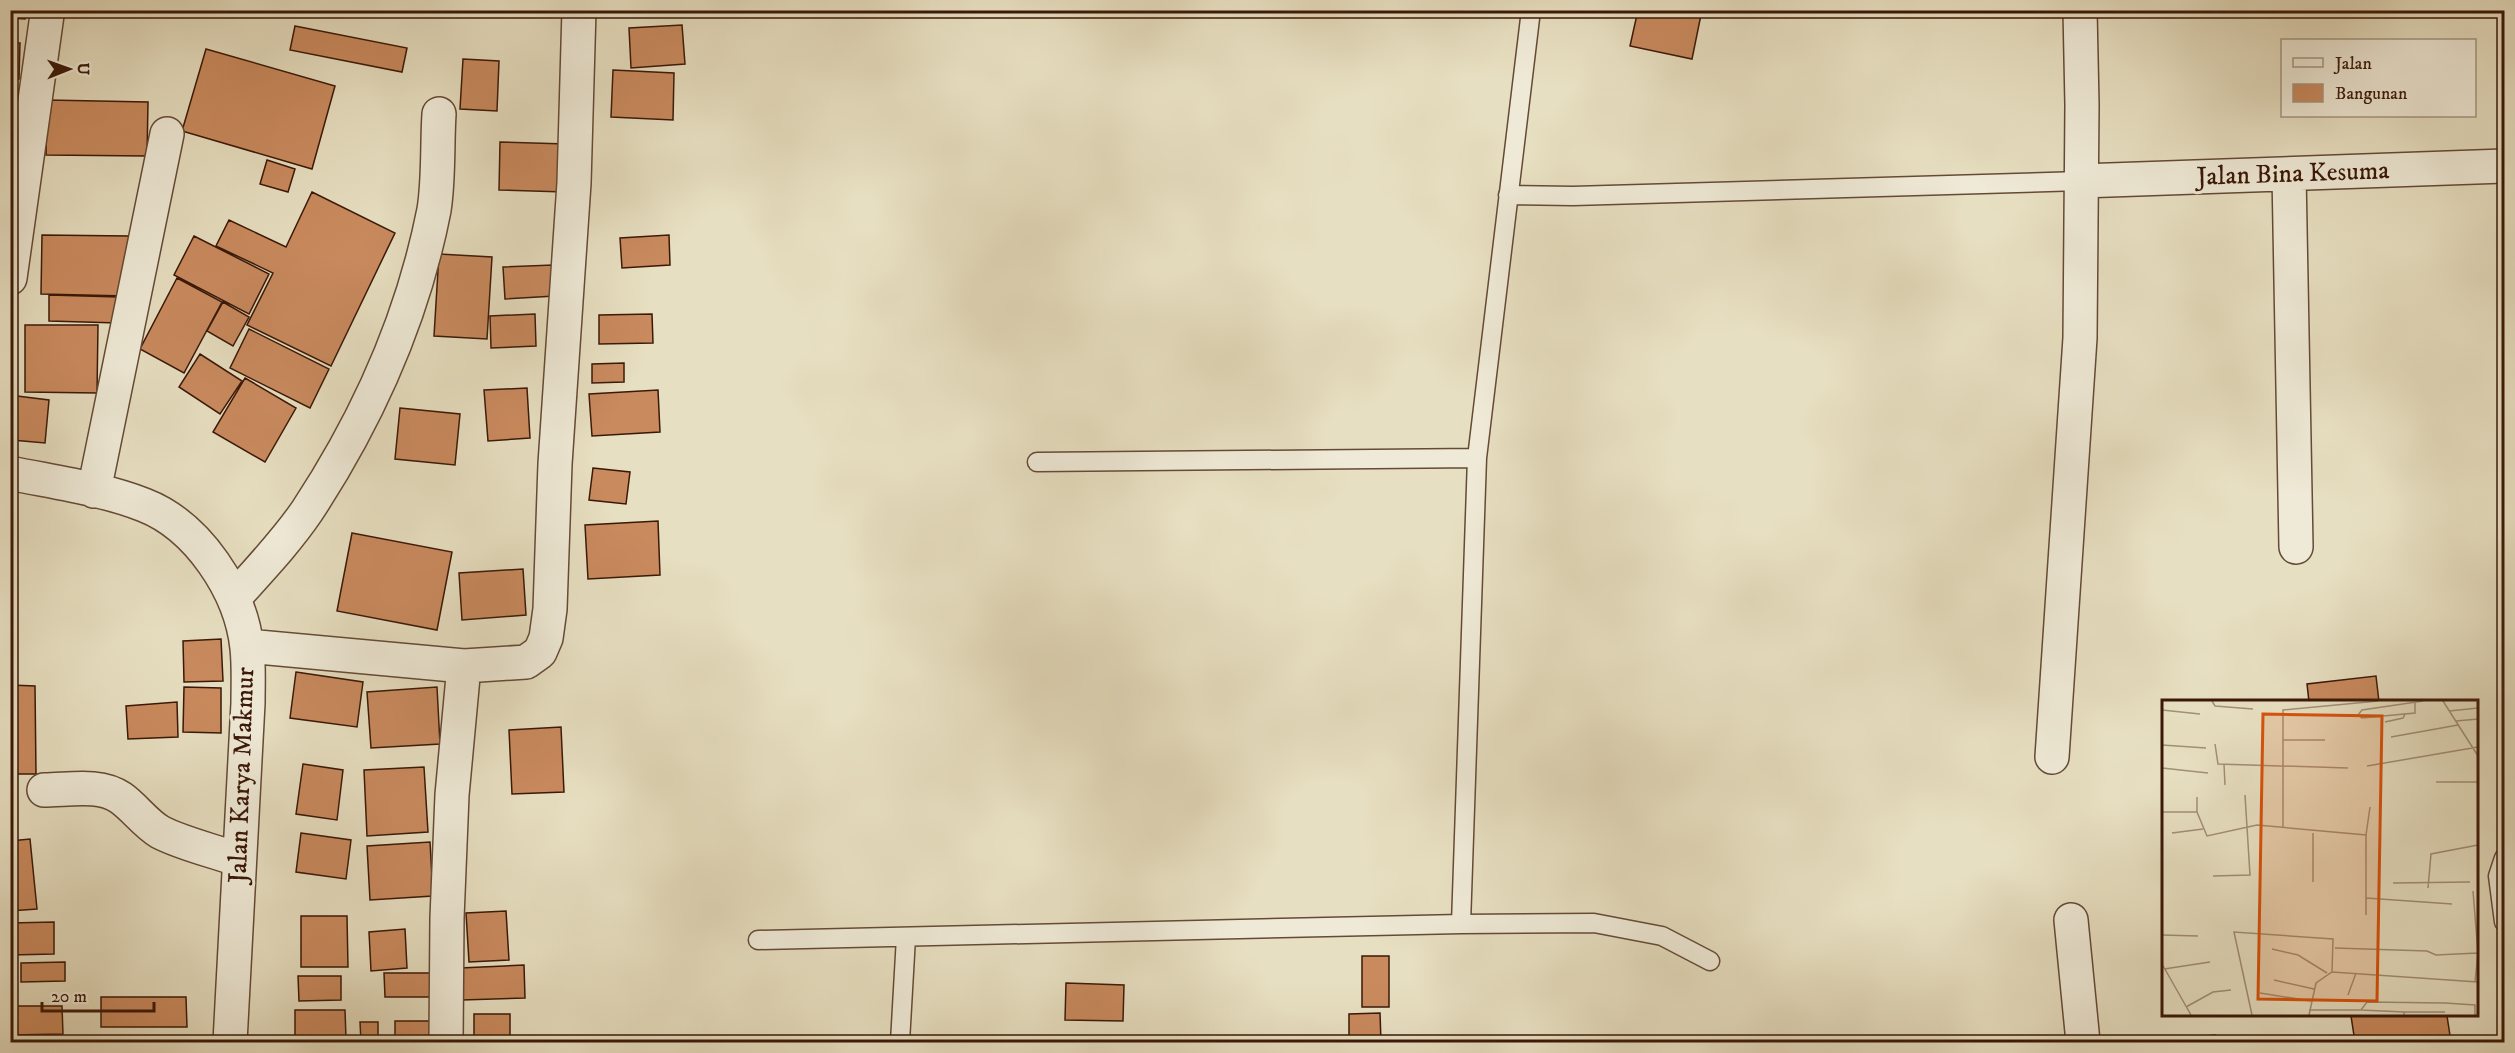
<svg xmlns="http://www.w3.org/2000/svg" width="2515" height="1053" viewBox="0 0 2515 1053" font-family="'IM FELL DW Pica',serif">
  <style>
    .building { fill: #c98a5e; stroke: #3a1808; stroke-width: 1.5 }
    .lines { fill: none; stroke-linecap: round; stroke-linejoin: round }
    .service-casing { stroke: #654a36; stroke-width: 21 }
    .minor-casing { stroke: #654a36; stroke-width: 36 }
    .service { stroke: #efead7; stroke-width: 18 }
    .minor { stroke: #efead7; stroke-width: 33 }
    .labels { text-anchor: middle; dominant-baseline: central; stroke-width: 6; stroke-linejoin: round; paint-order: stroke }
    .street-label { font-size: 26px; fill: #3a1808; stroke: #efead7 }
    .inset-road { fill: none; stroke: #a28f77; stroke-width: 1.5 }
    .view { fill: #d7520c; fill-opacity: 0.15; stroke: #d7520c; stroke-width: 3 }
    .inset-edge { fill: none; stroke: #3a1808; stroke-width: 3 }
  </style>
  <rect width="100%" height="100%" fill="#e7dfc1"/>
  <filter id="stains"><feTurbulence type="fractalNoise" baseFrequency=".00333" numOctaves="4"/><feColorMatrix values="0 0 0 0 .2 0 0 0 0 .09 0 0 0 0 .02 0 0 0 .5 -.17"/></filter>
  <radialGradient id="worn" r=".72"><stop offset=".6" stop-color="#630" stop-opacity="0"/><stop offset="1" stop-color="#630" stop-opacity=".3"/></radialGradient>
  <path class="building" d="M10,10H25V19L10,18Z
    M1638,10H1702L1692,59L1630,46Z
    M682,25L685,64L631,68L629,28Z
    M295,26L407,48L402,72L290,50Z
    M10,43H20L19,79H10Z
    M206,49L335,86L312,169L182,131Z
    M463,59L499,61L497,111L460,109Z
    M613,70L674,73L673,120L611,117Z
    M47,100L148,102L147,156L46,155Z
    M500,142L566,144L564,192L499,190Z
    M267,160L295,169L288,192L260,184Z
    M312,192L395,233L331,366L247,325L273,273L216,246L229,220L286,247Z
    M42,235L129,236L127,296L41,294Z
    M669,235L670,265L622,268L620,238Z
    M194,236L269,274L249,314L174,275Z
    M439,254L492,257L487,339L434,336Z
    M553,265L555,296L505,299L503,267Z
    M177,278L222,302L184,373L140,349Z
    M49,295L119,297L118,323L49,321Z
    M223,302L249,317L233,346L207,331Z
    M535,314L536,346L491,348L490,316Z
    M652,314L653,343L599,344V315Z
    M25,325H98L97,393L25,392Z
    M249,329L329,369L310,408L230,368Z
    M200,354L242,381L220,414L179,387Z
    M624,363V382L592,383V364Z
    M245,378L296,408L265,462L213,432Z
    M527,388L530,438L488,441L484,390Z
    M658,390L660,432L592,436L589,394Z
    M17,396L49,400L45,443L12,440Z
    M400,408L460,414L455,465L395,459Z
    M593,468L630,472L626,504L589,500Z
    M658,521L660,575L588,579L585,525Z
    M352,533L452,552L437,630L337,611Z
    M523,569L526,615L462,620L459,573Z
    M221,639L223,681L184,682L183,641Z
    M296,672L363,682L357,727L290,718Z
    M2376,676L2379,702H2309L2307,684Z
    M10,685L35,686L36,774H10Z
    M184,687L221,688V733L183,732Z
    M437,687L440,744L371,748L367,692Z
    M177,702L178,737L128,739L126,706Z
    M561,727L564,792L512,794L509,730Z
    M303,764L343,770L337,820L296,814Z
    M424,767L428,832L367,836L364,770Z
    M301,833L351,840L346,879L296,872Z
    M30,839L37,909L10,911V841Z
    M430,842L433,896L370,900L367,846Z
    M506,911L509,960L469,962L466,913Z
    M301,916H347L348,967H301Z
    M54,922V954L10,955V923Z
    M405,929L407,968L371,971L369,932Z
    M1362,956H1389V1007H1362Z
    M65,962V981L21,982V963Z
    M524,965L525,998L462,1000L460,968Z
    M384,973H430L431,997H385Z
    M298,976H341V1000L299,1001Z
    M1066,983L1124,985L1123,1021L1065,1020Z
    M101,997H186L187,1027H101Z
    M10,1006H62L63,1034L10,1035Z
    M295,1010H345L346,1038L295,1039Z
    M1380,1013L1381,1042H1349V1014Z
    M474,1014H510V1042H474Z
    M2351,1016H2447L2451,1042H2355Z
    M395,1021H430V1042H395Z
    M360,1022H378V1042H361Z
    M2215,1035V1042H2156V1041Z"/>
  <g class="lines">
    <defs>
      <path id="service" d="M1508,195L1573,196L2081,181
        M1037,462L1477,458
        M2504,858L2498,876L2504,922
        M1461,924L1594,923L1662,936L1710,961
        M758,940L1461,924L1477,458L1531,10
        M900,1042L906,937"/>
      <path id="minor" d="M2289,174L2296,547
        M2081,181L2504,166
        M10,278L47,15
        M10,473C53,482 104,489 144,505C198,526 241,591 247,648C249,666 248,685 248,703L230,1042
        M94,491L167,134
        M234,598C259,570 286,542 307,511C367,420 413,317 434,210C439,179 437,145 439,114
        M247,646L464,666L526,662L540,652L546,638L550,609L555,464L574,183L579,10
        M2052,757L2080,338L2082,105L2080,10
        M44,790C68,790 100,783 121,798C135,808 145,823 160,832C183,844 215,851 239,860
        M2071,920L2083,1042
        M446,1042L447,918L452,795L464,666"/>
    </defs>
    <use href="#service" class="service-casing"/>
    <use href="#minor" class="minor-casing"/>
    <use href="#service" class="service"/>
    <use href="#minor" class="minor"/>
  </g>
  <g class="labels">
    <g class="street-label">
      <text transform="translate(2293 174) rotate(-2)">Jalan Bina Kesuma</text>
      <text transform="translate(242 775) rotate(-88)">Jalan Karya Makmur</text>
    </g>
  </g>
  <g transform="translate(2162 700)">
    <rect width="316" height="316" fill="#e7dfc1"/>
    <path class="inset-road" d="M50,1L53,6L91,9M281,1L316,56M253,3V13L200,18L196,15L200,10L261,1M0,10L38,14M287,11L316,8M294,21L316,19M223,22L241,18L243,14M229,37L296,25M121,40H163M53,44L56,64L186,68M0,45L44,48M62,64L63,85M205,66L316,47M0,68L46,73M274,82H316M35,97V112L45,136L95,125L204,135V215M1,112H35M121,128V10L216,1M10,133L41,129M204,135L208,107M51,176L88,175L83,95M151,182V133M231,183L308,182M266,188L269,154L316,145M311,191L316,253L313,282M204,198L290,204M0,235L36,236M173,248L265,251L274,255L316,253M110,249L136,255L165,273M0,264L29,315M2,269L48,262M112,280L152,289M98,293L149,301M186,295L194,273M24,307L51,292L69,290M147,310H199L205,302L283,303L313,305V315M199,310L242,312V315M242,312H283M90,315L72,232L171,239L170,272M147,315L154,283L170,272L316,282"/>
    <path class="view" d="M101,14L220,16L215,301L96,299Z"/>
    <rect width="316" height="316" class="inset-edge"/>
  </g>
  <rect width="2515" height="1053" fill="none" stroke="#e7dfc1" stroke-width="36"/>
  <rect x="12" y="12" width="2491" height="1029" fill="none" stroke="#3a1808" stroke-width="3"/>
  <rect x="18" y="18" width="2479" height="1017" fill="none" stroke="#3a1808" stroke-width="1.5"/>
  <rect x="2281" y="39" width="195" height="78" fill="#efead7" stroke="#a79684" stroke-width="1.5"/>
  <rect x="2293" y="58" width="30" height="9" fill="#efead7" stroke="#a79684" stroke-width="1.5"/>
  <text x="2335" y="69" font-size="18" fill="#3a1808">Jalan</text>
  <rect x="2293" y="84" width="30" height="18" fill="#c98a5e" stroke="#a79684" stroke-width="1.5"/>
  <text x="2335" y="99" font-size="18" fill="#3a1808">Bangunan</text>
  <g transform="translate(69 69) rotate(89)" stroke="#efead7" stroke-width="4.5" paint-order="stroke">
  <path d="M0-4.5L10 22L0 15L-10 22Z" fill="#3a1808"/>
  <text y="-9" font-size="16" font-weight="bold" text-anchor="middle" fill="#3a1808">U</text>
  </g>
  <path d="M42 1002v9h112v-9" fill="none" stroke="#3a1808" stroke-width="3"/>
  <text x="51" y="1002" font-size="18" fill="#3a1808" stroke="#efead7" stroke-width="4.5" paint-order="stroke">20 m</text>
  <rect width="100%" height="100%" filter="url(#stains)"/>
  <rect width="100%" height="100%" fill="url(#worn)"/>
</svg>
